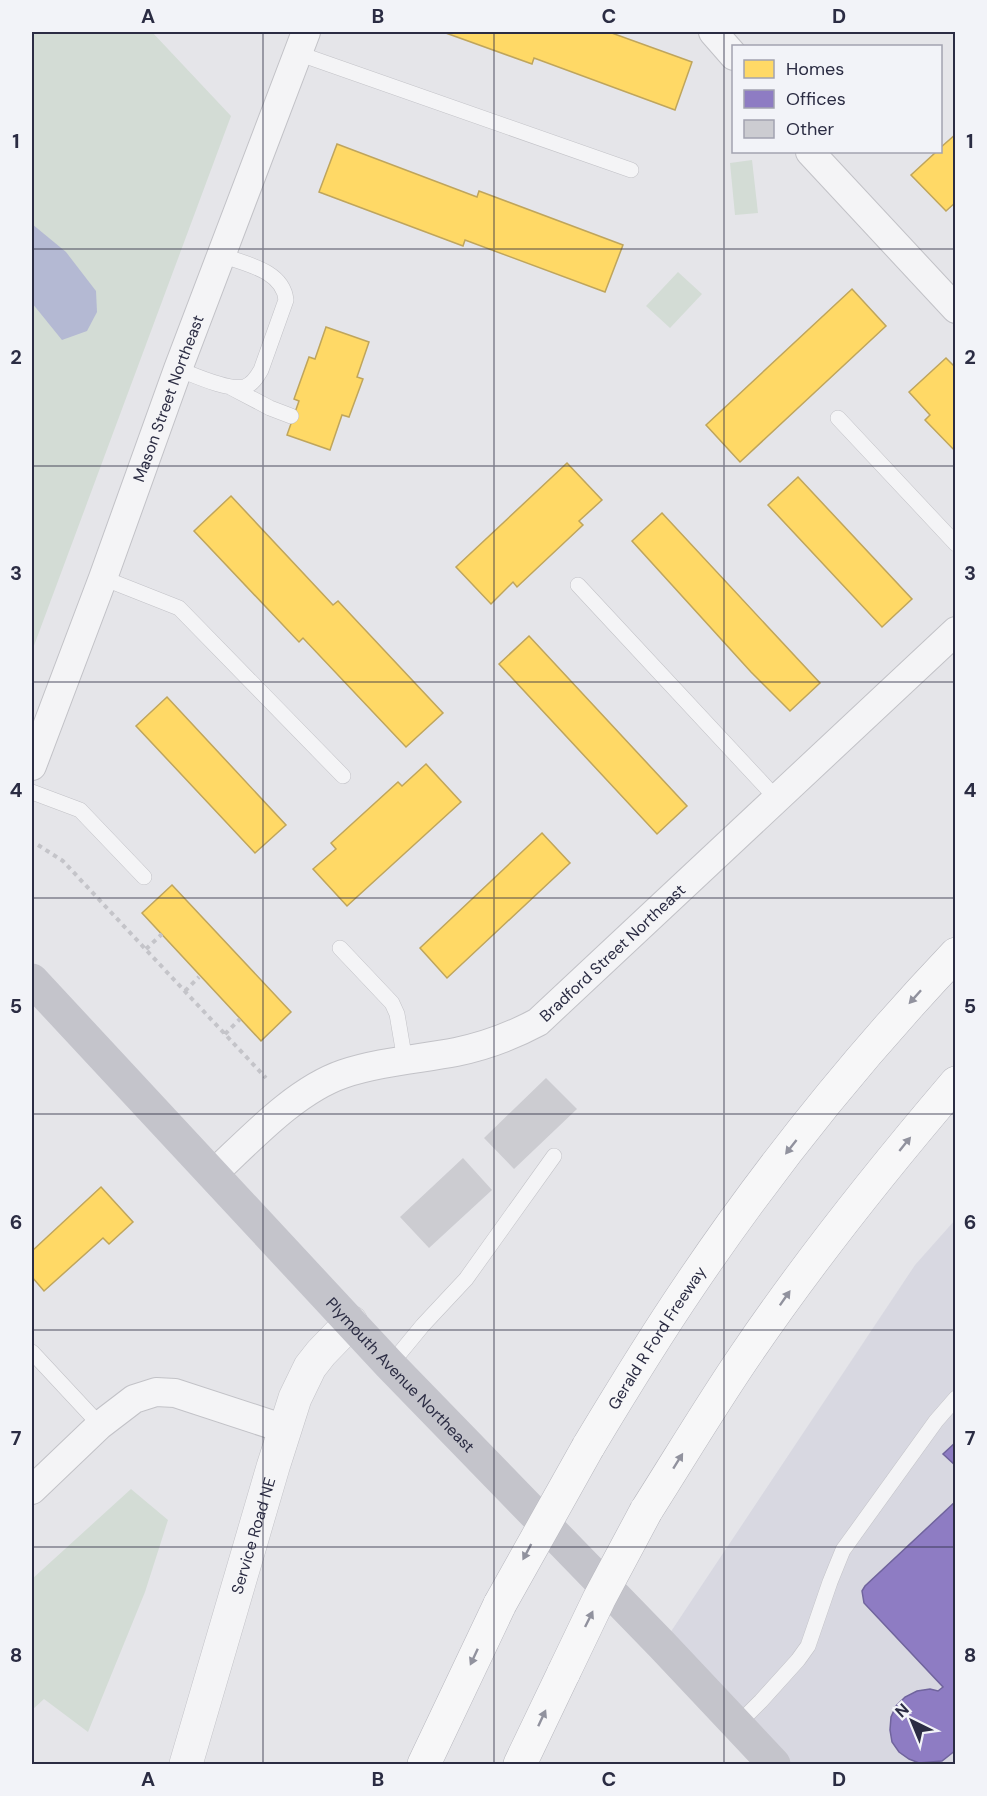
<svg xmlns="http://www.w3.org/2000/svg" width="987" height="1796" viewBox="0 0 987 1796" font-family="'DM Sans',sans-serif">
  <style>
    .built { fill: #d8d8e1 }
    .green { fill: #d3dcd5 }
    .water { fill: #b4b9d3 }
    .homes { fill: #ffd966; stroke: #bfa55c; stroke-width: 1.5 }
    .offices { fill: #8e7cc3; stroke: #70649d; stroke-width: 1.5 }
    .building { fill: #ccccd1 }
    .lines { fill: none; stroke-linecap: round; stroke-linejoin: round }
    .service-casing { stroke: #c2c2c7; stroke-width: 16 }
    .minor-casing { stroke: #c2c2c7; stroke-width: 30 }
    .tertiary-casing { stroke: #c2c2c7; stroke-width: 34 }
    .motorway-casing { stroke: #b7b7be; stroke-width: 34 }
    .path { stroke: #c4c4c9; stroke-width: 4; stroke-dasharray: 4.5 4.5; stroke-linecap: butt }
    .service { stroke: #f4f4f6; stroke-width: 15 }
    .minor { stroke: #f4f4f6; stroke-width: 28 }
    .tertiary { stroke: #f4f4f6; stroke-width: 33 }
    .secondary { stroke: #c4c4cb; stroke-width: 33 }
    .motorway { stroke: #f7f7f8; stroke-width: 33 }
    .motorway-bridge-casing { stroke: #b7b7be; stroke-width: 34; stroke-linecap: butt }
    .motorway-bridge { stroke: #f7f7f8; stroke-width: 33 }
    .oneway { fill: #91929e }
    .grid { fill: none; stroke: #2b2c43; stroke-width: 1.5; stroke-opacity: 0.55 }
    .labels { text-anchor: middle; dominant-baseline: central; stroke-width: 6; stroke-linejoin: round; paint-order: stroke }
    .street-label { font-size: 16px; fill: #2b2c43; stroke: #f2f3f8 }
    .neatline { fill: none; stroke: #2b2c43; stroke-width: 2 }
    .grid-label { font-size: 20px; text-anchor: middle; font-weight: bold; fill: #2b2c43 }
  </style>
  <rect width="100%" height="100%" fill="#e5e5e9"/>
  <path class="built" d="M955,1220V1764H774L662,1645L915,1265Z"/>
  <path class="green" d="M32,32H152L231,116L32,651Z
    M752,160L758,213L735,215L730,163Z
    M678,272L702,294L670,328L646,306Z
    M131,1489L168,1520L145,1592L88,1732L44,1699L32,1710V1579Z"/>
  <path class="water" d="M32,224L66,252L96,291L97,312L87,331L62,340L32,303Z"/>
  <path class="homes" d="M443,32H609L692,62L675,110L534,58L532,64Z
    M956,134V202L946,211L911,175L936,152H940V148Z
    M337,144L477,197L479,191L623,245L605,292L465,240L463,246L319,192Z
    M852,289L886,326L740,462L706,425Z
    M326,327L369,342L357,377L363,379L349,417L342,415L330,450L287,435L299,401L294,399L309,357L315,359Z
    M946,358L956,368V452L925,420L930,415L909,392Z
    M567,463L602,500L579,521L583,525L517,587L513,582L491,604L456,567Z
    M798,477L912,599L882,627L768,505Z
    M231,496L333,605L338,601L443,713L406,747L303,638L299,642L194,531Z
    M662,513L820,683L790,711L751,672L632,541Z
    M529,636L687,806L657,834L499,664Z
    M167,697L286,825L255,853L136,726Z
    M426,764L461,802L347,906L313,869L336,849L331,843L398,782L402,786Z
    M542,833L570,863L447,978L420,948Z
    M172,885L291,1012L261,1041L142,913Z
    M101,1187L133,1222L109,1244L103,1238L44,1291L32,1277V1251Z"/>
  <path class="offices" d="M956,1442V1466L943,1454Z
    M956,1501V1750L942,1761L919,1763L909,1759L899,1752L892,1742L890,1730L891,1717L896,1706L905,1697L917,1691L930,1689L938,1691L943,1687L864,1603L862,1591L865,1586Z"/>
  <path class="building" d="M546,1078L577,1109L514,1169L484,1138Z
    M463,1158L492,1190L429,1248L400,1217Z"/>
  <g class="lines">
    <defs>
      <path id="service" d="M297,53L631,170
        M178,369C194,375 228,391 244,387C252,385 257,377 261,370L286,300C283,270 245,264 221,255
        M232,388L270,408L291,416
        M838,418L956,544
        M103,578L179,608L343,776
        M578,585L777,799
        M32,792L80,810L144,877
        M340,948L392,1003L397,1014L405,1061
        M32,1352L100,1425
        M390,1365L423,1325L466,1279L554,1156
        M737,1725L761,1701L798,1660L808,1646L830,1582L843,1550L936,1421L956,1398"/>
      <g id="minor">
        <path d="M713,32L734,56"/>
        <path d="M810,152L956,309"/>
        <path id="s1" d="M32,766L103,578L178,369L306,32"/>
        <path id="s2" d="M212,1175C250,1140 294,1091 343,1074C379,1062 419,1059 456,1052C485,1046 512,1036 538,1022L956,631"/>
        <path d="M32,1490L100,1425L134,1399L156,1392L175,1393L285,1429"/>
      </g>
      <g id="tertiary">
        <path id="s3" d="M186,1764L273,1467L295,1398L310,1367L321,1353L351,1322"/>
      </g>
      <g id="motorway">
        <path id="s5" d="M588,1447C621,1392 654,1338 690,1285C769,1168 858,1057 956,954"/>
        <path d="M646,1511C679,1459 710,1407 744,1357C809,1261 881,1171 956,1083"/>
        <path d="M424,1764L500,1604"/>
        <path d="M520,1764L564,1672"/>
      </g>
    </defs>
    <use href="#service" class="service-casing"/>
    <use href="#minor" class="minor-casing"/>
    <use href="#tertiary" class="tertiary-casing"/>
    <use href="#motorway" class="motorway-casing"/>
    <path class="path" d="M38,845L63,861L266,1078
      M146,949L162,934
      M185,991L199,977
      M225,1034L240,1019"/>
    <use href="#service" class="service"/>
    <use href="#minor" class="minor"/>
    <use href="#tertiary" class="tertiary"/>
    <path class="secondary" id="s4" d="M32,980L390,1365L662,1645L774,1764"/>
    <use href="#motorway" class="motorway"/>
    <defs>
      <path id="motorway-bridge" d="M500,1604L588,1447
        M564,1672L599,1599L646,1511"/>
    </defs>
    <use href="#motorway-bridge" class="motorway-bridge-casing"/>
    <use href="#motorway-bridge" class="motorway-bridge"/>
  </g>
  <defs><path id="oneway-solid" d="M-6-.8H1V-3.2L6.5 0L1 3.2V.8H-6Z" transform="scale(1.5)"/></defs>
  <g class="oneway">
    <use href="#oneway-solid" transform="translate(915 997) rotate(132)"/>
    <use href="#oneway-solid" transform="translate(905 1144) rotate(-51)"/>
    <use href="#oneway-solid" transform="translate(791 1147) rotate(128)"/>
    <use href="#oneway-solid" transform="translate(785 1298) rotate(-55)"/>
    <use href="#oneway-solid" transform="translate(678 1461) rotate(-58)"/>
    <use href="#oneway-solid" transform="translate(527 1552) rotate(118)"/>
    <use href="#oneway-solid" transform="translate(589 1619) rotate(-64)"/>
    <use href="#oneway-solid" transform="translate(474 1657) rotate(115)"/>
    <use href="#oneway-solid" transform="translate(542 1718) rotate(-65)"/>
  </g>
  <path class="grid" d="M263,32V1764M494,32V1764M724,32V1764M32,249H956M32,466H956M32,682H956M32,898H956M32,1114H956M32,1330H956M32,1547H956"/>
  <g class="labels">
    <g class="street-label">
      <text stroke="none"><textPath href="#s1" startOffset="392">Mason Street Northeast</textPath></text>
      <text stroke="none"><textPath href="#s2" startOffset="471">Bradford Street Northeast</textPath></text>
      <text stroke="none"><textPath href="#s5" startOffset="129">Gerald R Ford Freeway</textPath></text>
      <text stroke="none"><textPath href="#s4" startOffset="540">Plymouth Avenue Northeast</textPath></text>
      <text stroke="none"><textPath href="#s3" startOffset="238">Service Road NE</textPath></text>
    </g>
  </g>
  <rect width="987" height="1796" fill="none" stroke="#f2f3f8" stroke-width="66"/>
  <rect x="732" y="45" width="210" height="108" fill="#f2f3f8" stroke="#a2a3b0" stroke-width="1.5"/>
  <rect x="744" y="60" width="30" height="18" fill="#ffd966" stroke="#a2a3b0" stroke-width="1.5"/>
  <text x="786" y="75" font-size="18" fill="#2b2c43">Homes</text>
  <rect x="744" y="90" width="30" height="18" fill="#8e7cc3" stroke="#a2a3b0" stroke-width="1.5"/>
  <text x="786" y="105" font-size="18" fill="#2b2c43">Offices</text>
  <rect x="744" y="120" width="30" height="18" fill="#ccccd1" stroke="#a2a3b0" stroke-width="1.5"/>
  <text x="786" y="135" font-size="18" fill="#2b2c43">Other</text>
  <g transform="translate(912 1721) rotate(317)" stroke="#f2f3f8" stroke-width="4.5" paint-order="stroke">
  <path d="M0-4.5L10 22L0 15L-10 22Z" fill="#2b2c43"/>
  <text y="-9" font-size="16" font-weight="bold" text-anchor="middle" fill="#2b2c43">N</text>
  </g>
  <rect x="33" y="33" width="921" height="1730" class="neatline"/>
  <g class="grid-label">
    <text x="148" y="23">A</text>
    <text x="378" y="23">B</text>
    <text x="609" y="23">C</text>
    <text x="839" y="23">D</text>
    <text x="16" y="148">1</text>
    <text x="970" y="148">1</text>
    <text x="16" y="364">2</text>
    <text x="970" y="364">2</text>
    <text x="16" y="580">3</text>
    <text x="970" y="580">3</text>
    <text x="16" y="797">4</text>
    <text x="970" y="797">4</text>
    <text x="16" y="1013">5</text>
    <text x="970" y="1013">5</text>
    <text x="16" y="1229">6</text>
    <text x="970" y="1229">6</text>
    <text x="16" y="1445">7</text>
    <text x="970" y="1445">7</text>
    <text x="16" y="1662">8</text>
    <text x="970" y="1662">8</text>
    <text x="148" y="1786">A</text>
    <text x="378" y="1786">B</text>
    <text x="609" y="1786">C</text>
    <text x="839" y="1786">D</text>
  </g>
</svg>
